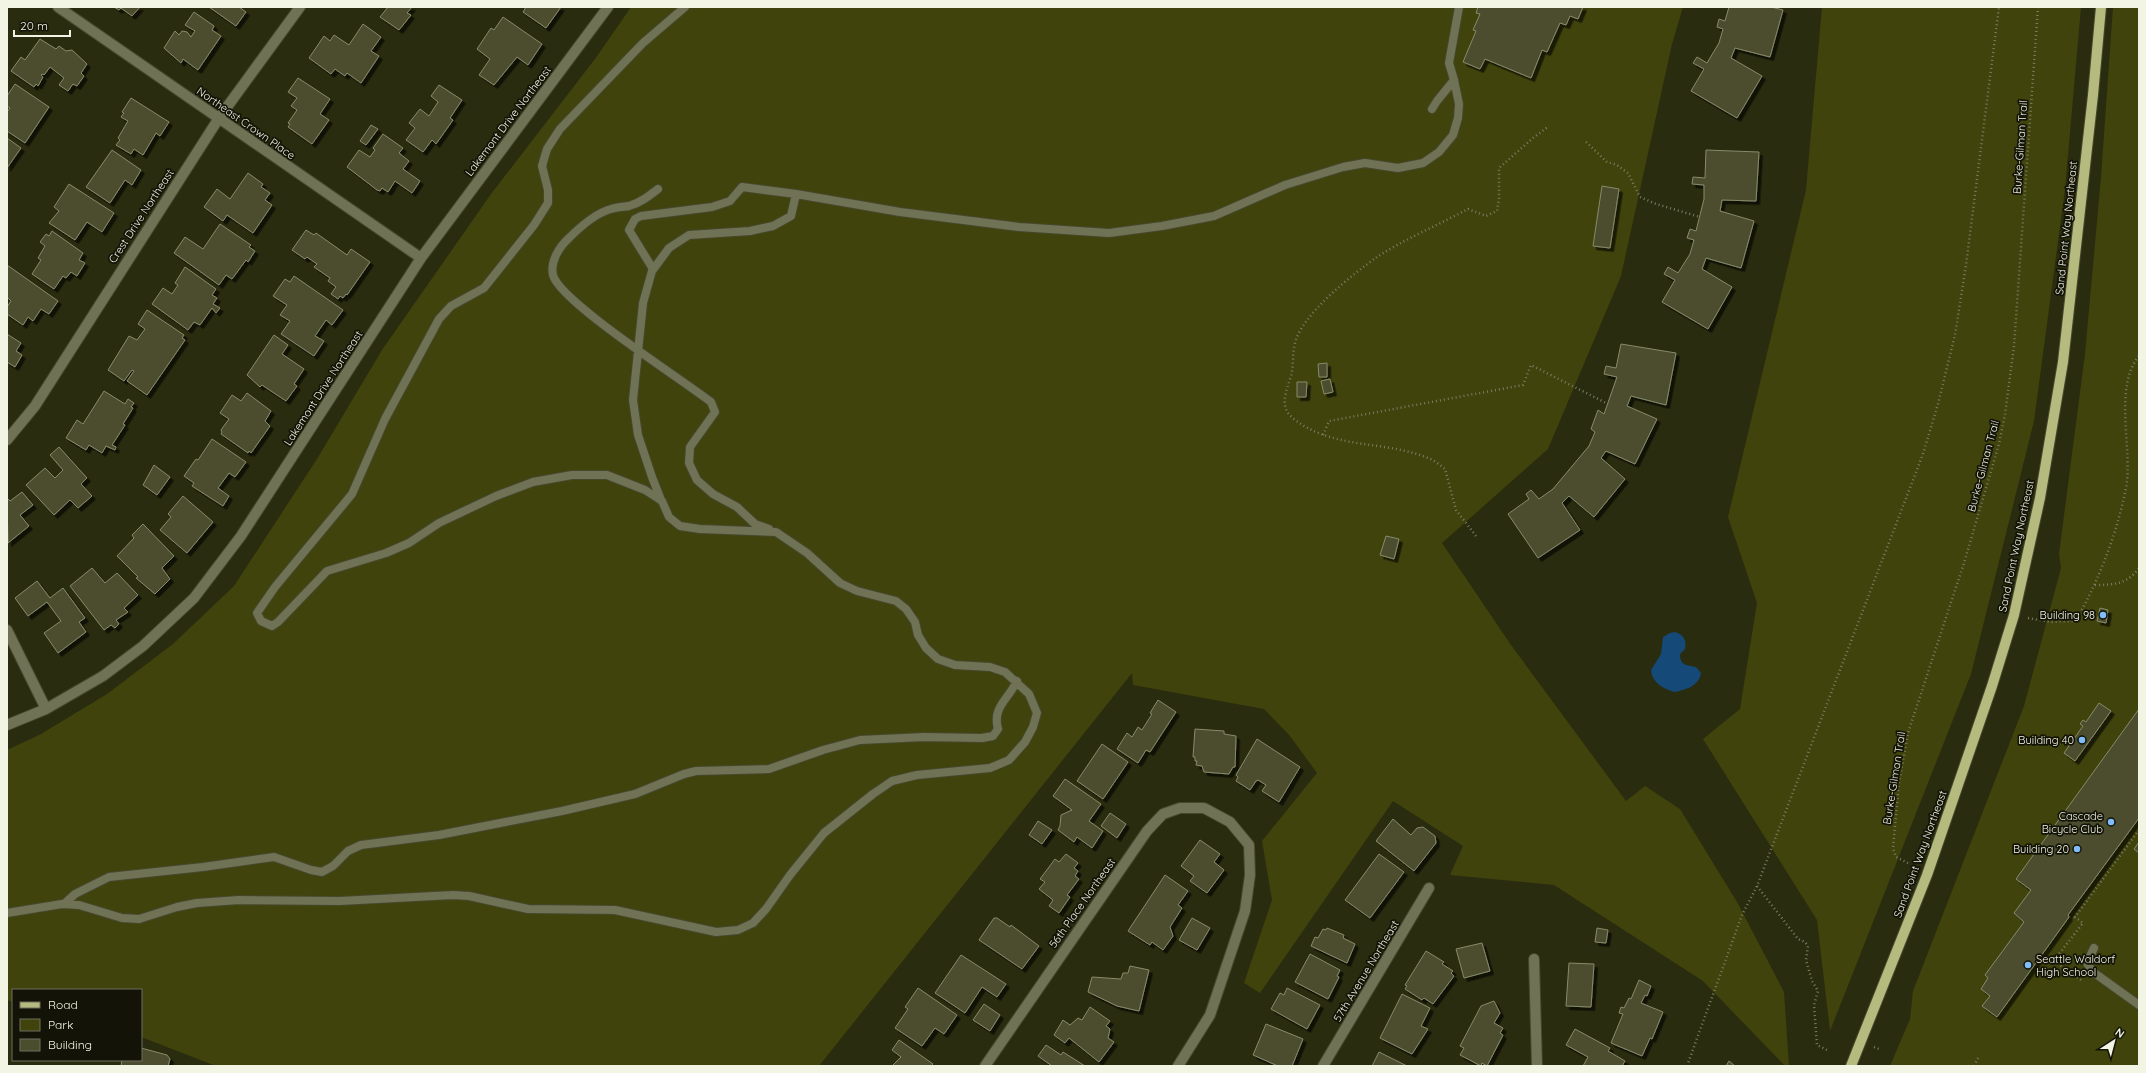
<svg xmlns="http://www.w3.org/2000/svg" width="2146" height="1073" viewBox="0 0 2146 1073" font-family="Quicksand,sans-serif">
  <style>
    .green { fill: #40430b }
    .water { fill: #154a78 }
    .building { fill: #4b4d2f; stroke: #878b6a; filter: url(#shadow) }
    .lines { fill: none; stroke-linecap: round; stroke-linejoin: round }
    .service-casing { stroke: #46482d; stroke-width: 10 }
    .minor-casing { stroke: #46482d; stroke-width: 12 }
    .primary-casing { stroke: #46482d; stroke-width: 12 }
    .path { stroke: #7b7d65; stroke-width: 2.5; stroke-dasharray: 1 3; stroke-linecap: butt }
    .service { stroke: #6f7255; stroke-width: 8 }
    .minor { stroke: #6f7255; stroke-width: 10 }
    .primary { stroke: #b5ba7e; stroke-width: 10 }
    .poi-dot { fill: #80bdfa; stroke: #131407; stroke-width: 1.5 }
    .labels { text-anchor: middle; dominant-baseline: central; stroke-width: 3.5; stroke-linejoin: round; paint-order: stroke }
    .street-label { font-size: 11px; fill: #f3f5e4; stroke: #131407 }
    .poi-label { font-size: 11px; fill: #f3f5e4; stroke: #131407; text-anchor: end }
  </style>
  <defs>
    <filter id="shadow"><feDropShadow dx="3.5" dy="3.5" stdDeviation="0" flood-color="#0009"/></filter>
  </defs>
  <rect width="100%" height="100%" fill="#2a2c0f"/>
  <path class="green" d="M631,7H1683L1672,44L1621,276L1548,449L1442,543L1511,645L1626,801L1645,786L1680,809L1737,902L1784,992L1789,1066H1785L1703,981L1554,885L1450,875L1463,846L1393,801L1260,993L1244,983L1272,900L1262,841L1317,773L1290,736L1264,709L1133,685L1132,673L819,1066H216L141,1037V990H13V1002L7,1000V750L41,734L107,694L173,644L234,586L317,459L382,350L491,194L595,59Z
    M1822,7H2081L2065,189L2034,421L1971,674L1830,1031L1817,920L1703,739L1740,709L1757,603L1728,517L1806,190Z
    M2113,7H2139V1066H1890L1910,1019L1913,991L2024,706L2061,568L2059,554L2085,354L2101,177Z"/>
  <path class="water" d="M1675,632C1683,634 1687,640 1685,649L1680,654C1680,666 1687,665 1696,667L1701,673C1699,686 1685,690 1675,692C1664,689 1652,683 1651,670L1661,654L1663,637L1670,633Z"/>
  <path class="building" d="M114,7H140L132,16L121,8L119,10Z
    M209,7H239L246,12L236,26Z
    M388,7H412L407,13L411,15L399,30L380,17Z
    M526,7H561L546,28L523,12Z
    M1478,7H1583L1578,19L1570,16L1566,25L1560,23L1547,52L1542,50L1531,78L1485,59L1480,69L1463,62L1476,31L1473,30L1480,14L1476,13Z
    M1729,7H1771L1783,10L1770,57L1735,48L1731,58L1762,76L1737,118L1691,91L1704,69L1693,63L1697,57L1707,63L1719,43L1723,29L1717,27L1719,19L1725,21Z
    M194,12L214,26L212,30L221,36L198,70L183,59L181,63L164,48L175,31L179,35L182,31L187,32L191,37L195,31L185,25Z
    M503,17L542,44L528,65L517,57L494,85L479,75L490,59L477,49L491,28L494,30Z
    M363,24L381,37L371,51L379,56L361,83L347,73L345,76L335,69L331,74L309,58L324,36L330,41L334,35L349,45Z
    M40,39L56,49L59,46L66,51L72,50L87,64L81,73L84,76L77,86L73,84L68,91L59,85L64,78L50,67L44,75L43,74L41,75L43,77L38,86L36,84L34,87L11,71L21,57L25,60Z
    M298,78L330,99L320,114L329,120L312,144L288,127L290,124L288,123L297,110L291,106L297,98L288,92Z
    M15,84L49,107L25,143L7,131V112L10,108L7,106V96Z
    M439,85L462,100L450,118L453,120L436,144L432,140L423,152L406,140L415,128L409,123L420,109L429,116L438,102L431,96Z
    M131,98L169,122L160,136L156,133L143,155L134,149L131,154L116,145L120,140L118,138L128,121L121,117L124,113L122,112Z
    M371,125L378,129L366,145L360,141Z
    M383,134L403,148L399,153L409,161L403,169L420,181L412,193L395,181L388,192L382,188L380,191L377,190L347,167L359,150L370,157L375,150L373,148Z
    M7,138L21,148L7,168Z
    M112,150L141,170L132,185L125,180L110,203L86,187Z
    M1706,150L1759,152L1756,201L1722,200L1720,211L1754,221L1741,268L1706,258L1702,269L1732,287L1708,329L1662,302L1675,280L1664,274L1668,267L1678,273L1690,254L1694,240L1687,238L1690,229L1696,231L1704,199V185L1692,184L1693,177L1705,178Z
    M248,173L263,184L261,187L270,193L265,200L272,205L253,233L227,215L223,221L204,207L217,189L230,199Z
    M69,184L114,213L102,232L87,222L75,240L49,223L59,211L54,207Z
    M1602,186L1619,189L1610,248L1593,246Z
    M220,224L251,245L249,247L255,251L248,262L246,260L232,279L226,275L219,285L174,253L185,237L203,249Z
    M306,230L314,235L316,233L347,255L351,249L370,262L347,295L346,294L343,298L340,296L338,299L331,294L336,287L328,281L330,278L314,267L317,264L307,257L305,259L292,250Z
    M52,231L83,253L79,260L85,263L77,276L71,272L66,278L63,276L54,289L32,274L41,260L38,258L45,246L40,242L46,234L49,236Z
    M7,265L58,301L49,314L41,309L33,321L28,317L23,325L7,314V307L11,301L7,297Z
    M185,267L216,289L212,295L217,298L213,304L220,308L216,313L212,308L200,325L194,322L188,330L152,304L163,288L172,294L178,285L175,283Z
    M294,276L343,310L332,325L326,320L315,336L324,341L314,356L281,334L290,321L280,315L287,305L273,296L285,279L290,282Z
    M147,310L184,335L182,338L185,340L147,395L127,381L134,371L132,370L124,381L108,370L129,336L137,340L145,329L138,324Z
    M7,334L21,343L16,351L22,355L15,367L7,362Z
    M274,335L288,345L282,354L304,369L294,384L297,386L286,401L262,385L260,387L247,375Z
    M1621,344L1676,353L1666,405L1631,396L1627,406L1657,419L1635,464L1606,451L1601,458L1625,479L1594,517L1569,496L1562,503L1580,530L1538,558L1508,514L1529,499L1526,494L1531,490L1539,499L1553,489L1589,446L1595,432L1591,429L1598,410L1604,414L1617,377L1604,374L1606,366L1616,368Z
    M1327,363V377H1319L1318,364Z
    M1330,379L1333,392L1324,394L1321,381Z
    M1297,382H1307L1306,397H1297Z
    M104,391L125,404L128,399L134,403L131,407L133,408L123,424L125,425L112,445L116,447L115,450L106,446L102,453L89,445L86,450L66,438L77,420L83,424Z
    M247,393L271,411L265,421L270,426L251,453L249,451L248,453L221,434L222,432L221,430L229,419L220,413L232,395L241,401Z
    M212,439L246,462L235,477L229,473L218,488L229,496L223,506L192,486L194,483L184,476L196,459L198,460Z
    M59,447L87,478L81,484L92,496L78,508L70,500L54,515L26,485L45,468L55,478L63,470L50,455Z
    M154,465L170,477L157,495L143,485Z
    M22,492L33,505L20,515L29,526L8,543L7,498L10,501Z
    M183,496L213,522L187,553L160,530L171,517L168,514Z
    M143,524L174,556L162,568L170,579L155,594L136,578L138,577L117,556L134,538L132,535Z
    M1386,536L1399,539L1394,559L1380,555Z
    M92,568L105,583L117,573L138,595L124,608L128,612L116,620L119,624L115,628L111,625L104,630L70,586Z
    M37,581L50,598L63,588L85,618L79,622L86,632L58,653L44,633L61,621L47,602L28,616L15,598Z
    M2100,608L2108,610L2106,623L2097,621Z
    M1158,700L1176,712L1150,752L1146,750L1138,763L1117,749L1127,733L1132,737L1138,727L1142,730L1152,714L1150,713Z
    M2099,703L2111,711L2075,761L2064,753L2083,726L2080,724L2083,720L2086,722Z
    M2139,709V818L2068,915L2069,917L1997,1017L1982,1006L1990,996L1981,989L1988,978L1985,975L2024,922L2014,913L2031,890L2016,879Z
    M1195,729L1224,731V734L1236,736L1235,767H1233L1229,774L1204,772L1202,766L1196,765L1197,761H1195V757H1193Z
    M1257,739L1300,767L1279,802L1262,791L1266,785L1258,780L1256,781L1250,790L1236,781L1238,777L1236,775Z
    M1102,744L1128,762L1103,799L1077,781Z
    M1065,779L1101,804L1089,821L1103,831L1092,848L1077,837L1074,842L1058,830L1060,826L1061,815L1072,810L1053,796Z
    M1110,813L1126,824L1117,838L1101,826Z
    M1393,819L1411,835L1417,828L1423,827L1435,836L1436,843L1414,871L1376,841Z
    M1038,821L1052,830L1042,844L1029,835Z
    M1200,840L1220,854L1214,862L1224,870L1207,893L1190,881L1194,876L1181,866Z
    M2139,842V853L2134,849Z
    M1066,854L1078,863L1074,868L1078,871L1075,876L1079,879L1067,895L1070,897L1059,913L1049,906L1053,900L1039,889L1045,882L1040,879L1055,859L1059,862Z
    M1379,854L1404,872L1370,918L1345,900Z
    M1165,875L1188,891L1178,905L1182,908L1170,927L1173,936L1163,950L1152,942L1150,945L1128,931Z
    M994,918H997L1010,927L1011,925L1039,946L1022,969L979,940Z
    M1192,918L1210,928L1197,950L1179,940Z
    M1327,928L1344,935L1343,938L1355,944L1347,963L1311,946L1315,937L1318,938L1323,929L1326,930Z
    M1597,928L1608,930L1606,943L1595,942Z
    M1482,943L1490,971L1464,978L1456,949Z
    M1426,951L1444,962L1442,964L1453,971L1451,973L1454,976L1433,1004L1424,998L1422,1000L1405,989L1407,986L1405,985Z
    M1310,954L1340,970L1337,976L1339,977L1328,999L1295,982Z
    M961,955L1006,984L997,997L982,987L965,1013L935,993Z
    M1569,963L1594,964L1591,1007L1566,1006Z
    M1130,966L1149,970L1139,1011L1117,1006L1088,992L1092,977L1121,979L1123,973H1128Z
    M1639,980L1651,986L1647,996L1645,995L1641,1003L1663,1012L1652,1039L1650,1038L1642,1056L1611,1043L1623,1014L1619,1013L1621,1007L1624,1008L1629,998L1631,999Z
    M918,988L957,1015L944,1034L935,1028L922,1046L895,1028L908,1009L905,1007Z
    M1287,988L1320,1005L1307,1029L1271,1009L1280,993L1284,995Z
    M1402,994L1430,1008L1421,1026L1428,1029L1412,1054L1380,1038Z
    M1494,1001L1500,1013L1494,1023L1503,1028L1500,1033L1503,1035L1487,1066L1482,1063L1481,1066L1460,1055L1464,1048L1460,1046L1481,1006Z
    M984,1004L1000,1015L990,1031L973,1020Z
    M1090,1007L1110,1021L1106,1026L1110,1029L1108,1038L1114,1042L1099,1062L1069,1038L1065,1043L1054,1035L1063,1020L1070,1025L1078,1018L1082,1020Z
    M1266,1024L1303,1039L1292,1066H1278L1253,1055Z
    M1575,1029L1610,1048L1608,1051L1625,1061L1622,1066H1583L1588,1057L1566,1045Z
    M899,1040L933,1064L931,1066H892L901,1057L892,1050Z
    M1046,1045L1061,1055L1063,1052L1085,1066H1052L1038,1056Z
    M141,1048L167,1055L170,1059L168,1066H121L122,1060H141Z
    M1379,1052L1407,1066H1372Z
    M1729,1061L1735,1066H1726Z"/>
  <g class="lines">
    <defs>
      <path id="service" d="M1432,109L1437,101L1454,80L1449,63L1459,7
        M658,189C649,196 640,203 629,206C623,207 617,207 611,209C596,213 580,227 569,238C559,247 550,262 553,275C559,301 683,380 711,402L715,412L690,447L689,463L697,480L713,494L737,507L755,524L769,529
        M653,269L629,230L635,219L641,216L712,207L730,201L742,187L796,194
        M661,500L652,477L638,435L633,400L643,303L652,271L669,248L689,235L750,231L773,226L791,216L796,194L900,212L1019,227L1109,233L1162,226L1214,216L1285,185L1343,167L1365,163L1398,168L1423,163L1439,152L1453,135L1458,118L1459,104L1454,80
        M64,904L75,894L109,877L203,867L274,857L311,870L322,872L333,866L348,851L361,845L439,835L562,811L635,794L684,774L696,771L769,769L823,750L860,740L924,737L982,738L993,736L998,729C992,707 1008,700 1017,681
        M7,913L62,904L79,905L122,918L139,919L177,907L197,903L239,900L340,901L453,895L469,896L528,909L615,910L716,932L738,930L753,923L766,909L790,875L824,833L873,794L892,781L917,775L990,768L1009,760L1025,742L1033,727L1037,713L1029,694L1005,672L990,667L955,665L938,659L926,648L918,635L915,622L906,609L896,601L857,591L840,583L807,553L776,532L700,529L680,526L669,517L662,501L645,490L607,475H572L533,482L496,496L439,523L409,543L386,553L327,571L278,622L272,626L261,621L257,613L275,587L352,494L385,419L439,319L451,306L484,288L534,225L548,203V190L542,166L547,149L560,129L643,43L685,7
        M2094,948L2087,963L2093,972L2139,1005"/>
      <path id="minor" d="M58,7L421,258
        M7,440L35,406L219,118L300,7
        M7,630L46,709
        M7,725L46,709L103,676L143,646L194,598L241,536L421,258L608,7
        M1534,959L1537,1066
        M985,1066L1147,831L1163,814L1180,808H1204L1230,822L1249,845L1250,875L1245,911L1210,1015L1178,1066
        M1323,1066L1429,888"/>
      <path id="primary" d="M1851,1066L1927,875L1992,686L2014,615L2040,498L2063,362L2093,95L2101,7"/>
    </defs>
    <use href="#service" class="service-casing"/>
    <use href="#minor" class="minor-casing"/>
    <use href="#primary" class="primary-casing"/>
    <path class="path" d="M1586,142L1607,162L1617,165L1628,173L1640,197L1656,204L1700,217
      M1323,435L1329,421L1523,385L1531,365L1608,404
      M1476,536L1456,510L1445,469C1440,465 1434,460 1428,458C1384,440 1336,450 1295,420C1278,407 1286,393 1291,376C1294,365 1292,354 1295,343C1302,314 1353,274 1377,257C1403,240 1440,224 1468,209L1486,216L1497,211L1499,199V168L1533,138L1549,126
      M2095,585C2113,585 2128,584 2139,568
      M2028,618L2050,622L2074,621L2078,617C2100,577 2117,533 2126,488C2133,450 2113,387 2139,356
      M1908,863L1896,857L1893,848L1899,783L1908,733L1964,563L1999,444L2005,414L2014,346L2038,7
      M1757,886L1798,939L1805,942L1808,946L1806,960L1812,981L1818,991L1814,1005L1817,1045L1829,1051
      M2081,980L2057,963L2056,958L2083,923L2075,917L2139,830
      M1874,1047L1881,1050
      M1687,1066L1742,915L1757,886L1923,454L1938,404L1955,335L1966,265L1999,7
      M1974,1066L1979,1056"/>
    <use href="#service" class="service"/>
    <use href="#minor" class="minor"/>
    <use href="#primary" class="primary"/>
  </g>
  <g class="poi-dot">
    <circle cx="2103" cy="615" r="4"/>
    <circle cx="2082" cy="740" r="4"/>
    <circle cx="2111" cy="822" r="4"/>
    <circle cx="2077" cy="849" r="4"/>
    <circle cx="2028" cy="965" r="4"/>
  </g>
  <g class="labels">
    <g class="street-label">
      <text transform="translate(508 121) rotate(-53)">Lakemont Drive Northeast</text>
      <text transform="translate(246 123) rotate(35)">Northeast Crown Place</text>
      <text transform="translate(2020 147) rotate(-86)">Burke-Gilman Trail</text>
      <text transform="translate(141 216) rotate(-57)">Crest Drive Northeast</text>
      <text transform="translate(2066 228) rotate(-84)">Sand Point Way Northeast</text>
      <text transform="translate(323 388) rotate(-57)">Lakemont Drive Northeast</text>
      <text transform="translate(1983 466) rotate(-75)">Burke-Gilman Trail</text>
      <text transform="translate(2016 546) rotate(-78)">Sand Point Way Northeast</text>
      <text transform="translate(1894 778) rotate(-81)">Burke-Gilman Trail</text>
      <text transform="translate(1920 854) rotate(-70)">Sand Point Way Northeast</text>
      <text transform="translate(1082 903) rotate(-55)">56th Place Northeast</text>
      <text transform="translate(1366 971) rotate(-59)">57th Avenue Northeast</text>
    </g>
    <g class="poi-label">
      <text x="2095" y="615">Building 98</text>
      <text x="2074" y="740">Building 40</text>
      <text x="2103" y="816">Cascade<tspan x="2103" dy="13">Bicycle Club</tspan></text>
      <text x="2069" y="849">Building 20</text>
      <text x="2036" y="959" text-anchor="start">Seattle Waldorf<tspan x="2036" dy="13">High School</tspan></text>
    </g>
  </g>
  <rect width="2146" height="1073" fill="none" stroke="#f3f5e4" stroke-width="16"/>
  <rect x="12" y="989" width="130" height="72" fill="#131407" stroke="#6d6e5f"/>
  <rect x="20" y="1002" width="20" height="6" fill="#b5ba7e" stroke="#6d6e5f"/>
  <text x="48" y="1009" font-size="12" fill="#f3f5e4">Road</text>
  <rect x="20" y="1019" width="20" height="12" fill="#40430b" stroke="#6d6e5f"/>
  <text x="48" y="1029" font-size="12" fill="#f3f5e4">Park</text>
  <rect x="20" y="1039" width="20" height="12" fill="#4b4d2f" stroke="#6d6e5f"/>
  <text x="48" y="1049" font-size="12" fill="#f3f5e4">Building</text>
  <g transform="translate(2114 1041) rotate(36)" stroke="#131407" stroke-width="3" paint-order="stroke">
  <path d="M0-3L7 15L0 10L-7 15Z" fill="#f3f5e4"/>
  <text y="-6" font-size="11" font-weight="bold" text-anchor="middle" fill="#f3f5e4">N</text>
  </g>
  <path d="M14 30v6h56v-6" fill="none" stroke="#f3f5e4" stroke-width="2"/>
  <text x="20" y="30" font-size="12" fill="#f3f5e4" stroke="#131407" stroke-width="3" paint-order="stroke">20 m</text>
</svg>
